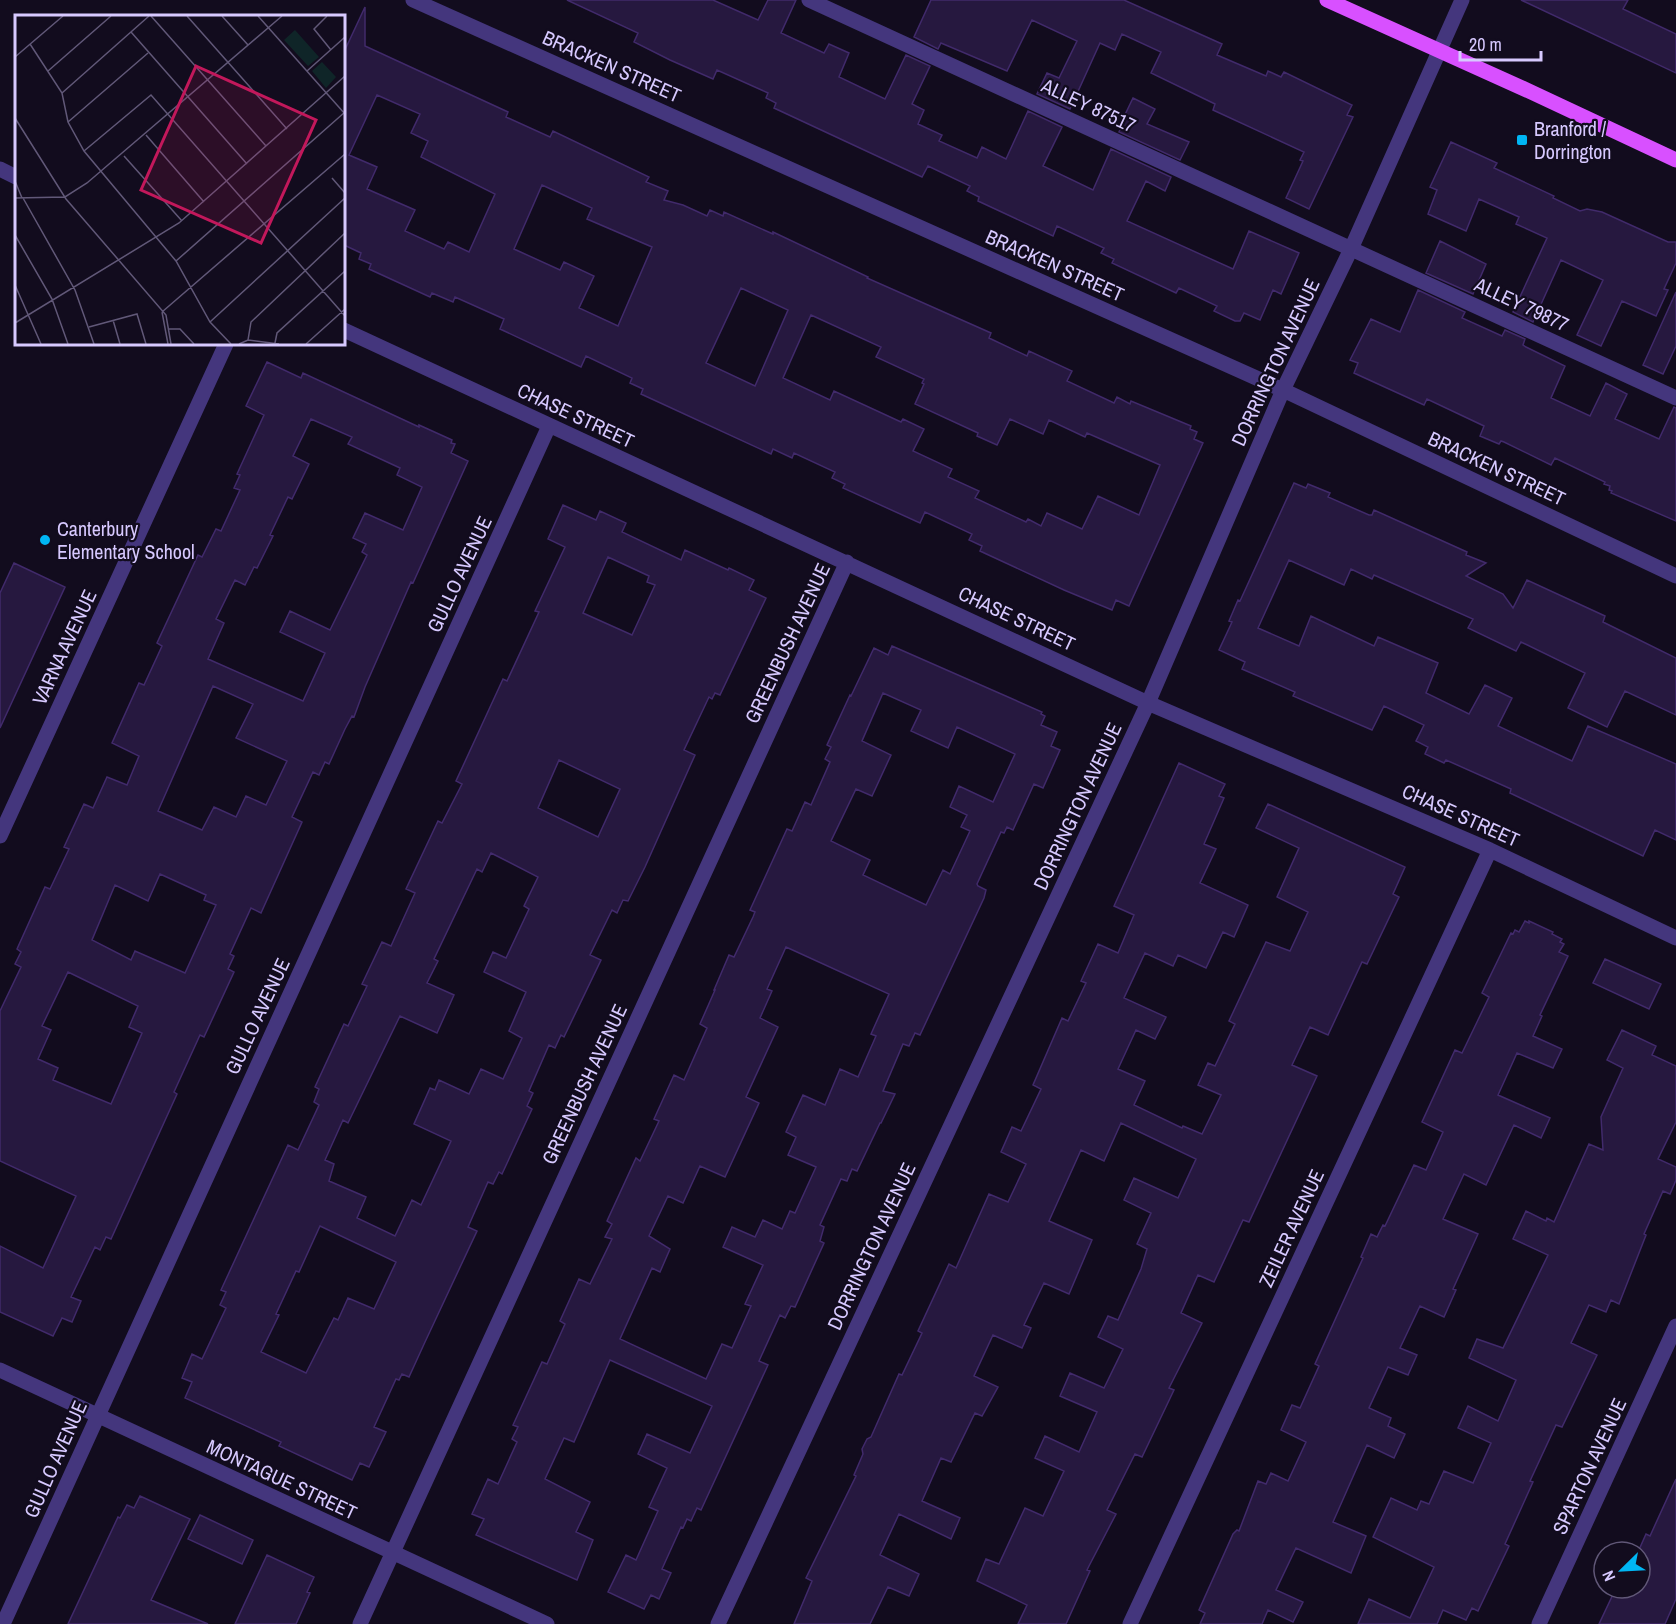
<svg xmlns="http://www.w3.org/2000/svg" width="1676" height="1624" viewBox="0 0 1676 1624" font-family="'Archivo Narrow',sans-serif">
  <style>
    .building { fill: #26183f; stroke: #412a6b; stroke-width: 1.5; fill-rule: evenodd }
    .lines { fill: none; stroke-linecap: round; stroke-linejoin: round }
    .minor { stroke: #44367d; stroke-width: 15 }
    .major { stroke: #d850ff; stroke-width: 15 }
    .poi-dot { fill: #00b6f4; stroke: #120c1e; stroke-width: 2 }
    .labels { text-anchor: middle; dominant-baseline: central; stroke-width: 4.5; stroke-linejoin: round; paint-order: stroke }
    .street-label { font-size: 20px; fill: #d7c9ff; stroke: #120c1e }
    .poi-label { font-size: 20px; fill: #d7c9ff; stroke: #120c1e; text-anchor: start }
    .inset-road { fill: none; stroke: #615878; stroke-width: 1.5 }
    .view { fill: #c2185b; fill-opacity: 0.15; stroke: #c2185b; stroke-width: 3 }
    .inset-edge { fill: none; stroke: #d7c9ff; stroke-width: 3 }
  </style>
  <rect width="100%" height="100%" fill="#120c1e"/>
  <path class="building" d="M567,0H713L758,20L768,0H796L781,33L824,53L829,44L849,53L839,77L885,99L906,55L930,66L912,104L924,110L918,124L942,135L939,141L977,158L982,147L1006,159L1028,111L1062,127L1043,166L1093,190L1111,149L1171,177L1165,191L1146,181L1127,221L1233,269L1249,231L1299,253L1281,294L1273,290L1260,320L1244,313L1240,321H1235L1214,311L1217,306L1179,288L1176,293L1112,263L1114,259L1101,253L1104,248L1057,226L1053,236L978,201L979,197L967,191L970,186L928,166L922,177L774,108L776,103L766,98L768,93L717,70L713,79L670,60L634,42L638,33Z
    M931,0H1124L1222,44L1217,55L1266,76L1268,71L1281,77L1284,72L1352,105L1347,115L1353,117L1309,209L1286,198L1303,161L1300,160L1304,152L1213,110L1215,104L1151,73L1161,52L1122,34L1115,50L1100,43L1070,109L1037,94L1047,73L1059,78L1077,41L1032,20L1007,71L941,43L938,49L914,37Z
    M1521,0H1628L1623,9L1676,34V73Z
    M365,7V46L508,112L506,117L550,137L553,131L649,177L646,182L668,191L664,200L683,205L707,216L710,210L723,216L724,212L773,234V232L868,277L867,278L991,333L989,338L1027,356L1029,351L1072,371L1067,381L1114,403L1117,397L1130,404L1131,401L1191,426L1190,429L1197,432L1194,439L1203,443L1129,606L1116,600L1112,610L1064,590L980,551L982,546L969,540L972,534L925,512L920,523L843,488L845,484L832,478L835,472L794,453L792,458L773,449L771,454L641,394L643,389L630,383L632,378L586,356L581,367L500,329L504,319L455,297L453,302L432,293L430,297L369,269L371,264L359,259L361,253L344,245V52ZM377,95L420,114L411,133L428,141L421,157L495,194L469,252L448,242L444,249L405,231L415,210L367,189L377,167L349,155ZM542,185L592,208L587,219L652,247L618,326L579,308L594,276L564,262L560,270L514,249ZM741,288L788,310L755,386L706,363ZM811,315L881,347L876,357L924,379L922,383L924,384L915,404L978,433L977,436L997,445L1010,419L1043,434L1049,420L1085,437L1087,433L1160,465L1139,515L1098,496L1082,529L1047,513L1041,526L1028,519L1026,522L975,498L979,491L948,477L952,469L913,451L924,429L903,419L901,422L834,391L830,400L783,378Z
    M1133,98L1155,109L1147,124L1189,142L1180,160L1119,132L1123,123H1121Z
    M1451,142L1497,163L1494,168L1554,196L1553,198L1580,211L1587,209L1602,212L1668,242H1676V263L1664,289L1668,290L1656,316L1622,301L1601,346L1577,335L1603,280L1561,260L1533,322L1513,312L1547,238L1516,224L1519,217L1479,199L1466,231L1428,214L1437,190L1430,187Z
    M1440,241L1486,264L1473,294L1426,273Z
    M1418,290L1465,312L1462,318L1502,336L1505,330L1525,339L1523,345L1526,347L1565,366L1551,398L1590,416L1606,383L1627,394L1615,419L1659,439L1674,407L1676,408V521L1611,493L1612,491L1609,490L1610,486L1604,484L1605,482L1555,458L1551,465L1504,442L1501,441L1499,444L1480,436L1484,426L1427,399L1424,405L1354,373L1358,363L1350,360L1371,319L1400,332Z
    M1676,292V346L1663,374L1643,365Z
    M267,362L301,378L303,373L419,427V425L452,440L451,443L455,444L451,453L468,461L413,583L411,582L365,687L354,717L352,716L345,729L329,764L325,762L319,775L313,772L292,817L302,822L261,913L251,908L230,954L234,956L228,969L234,972L204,1037L200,1035L174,1092L177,1094L111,1239L106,1237L100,1250L95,1247L71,1297L81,1301L72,1322L62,1318L53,1336L0,1312V1246L43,1268L76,1196L0,1161V1011L21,967L15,964L21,952L17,949L45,887L50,889L69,849L64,847L84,804L93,808L107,777L127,785L139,756L112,743L139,683L144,685L162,646L157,643L198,555L202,557L216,529L221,531L240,490L234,488L240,475L237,474L264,415L246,406ZM311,419L352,437L348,444L400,468L397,475L422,487L403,530L365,513L353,538L366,544L362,552L367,555L330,630L290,611L280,632L325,653L303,701L208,659L224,623L216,619L235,580L245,585L254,567L257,568L273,536L270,535L288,497L292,499L309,464L293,456ZM213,686L253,704L236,738L287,761L266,805L246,796L236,817L214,807L202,830L158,811ZM160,874L206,895L204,900L216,905L185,973L135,951L131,960L92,940L115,885L148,901ZM68,972L138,1006L129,1027L142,1033L111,1104L53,1080L58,1068L38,1059L51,1030L42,1026Z
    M1294,483L1306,488L1308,484L1330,493L1328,497L1369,515H1372L1374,510L1467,552L1466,555L1486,563L1466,576L1503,594L1513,608L1527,580L1605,616L1603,622L1676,658V715L1625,691L1607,727L1568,708L1585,673L1521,642L1516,651L1468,628L1473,619L1374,575L1372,579L1351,569L1344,585L1289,560L1258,628L1299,646L1311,616L1374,646L1378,637L1438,663L1426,693L1469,714L1485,685L1512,698L1498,726L1572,761L1588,726L1676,764V840L1655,830L1643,856L1510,793L1511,789L1446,760L1444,763L1425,754L1428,747L1416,741L1424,725L1384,706L1372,730L1293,696L1295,692L1242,669L1245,662L1219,650L1232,622L1229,621L1238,600L1240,601Z
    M563,505L596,520L600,511L626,523L622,532L681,560L685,550L728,570L729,568L754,580L749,590L766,598L720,695L715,693L712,699L709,697L684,750L695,755L645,867L628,901L623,900L617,913L612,910L590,955L601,960L564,1037L561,1035L555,1048L549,1045L529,1091L533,1093L527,1106L532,1109L502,1174L499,1172L493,1184L488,1182L468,1227L477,1231L425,1342L409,1377L402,1374L399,1380L396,1379L374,1427L386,1432L369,1467L360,1463L352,1480L279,1446L281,1442L185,1398L192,1382L182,1378L192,1354L202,1359L226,1308L220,1305L226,1292L221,1290L288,1145L298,1150L319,1105L314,1102L319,1089L315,1087L344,1024L348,1026L367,986L362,984L382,942L391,946L415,893L406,889L438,821L442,823L462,784L456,781L503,679L507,681L539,612L535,611L565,547L548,539ZM608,557L649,576L647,582L655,585L632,635L583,613ZM559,760L620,789L598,837L538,808ZM491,853L538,877L524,906L529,909L506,958L493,952L484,972L526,992L509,1031L522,1038L503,1079L481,1069L469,1094L439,1080L435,1090L430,1088L414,1124L451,1141L421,1205L412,1200L395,1236L357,1218L366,1197L329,1181L334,1164L325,1160L343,1120L348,1123L400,1016L437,1033L454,995L427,983L438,961L434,959L477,869L482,872ZM320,1226L396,1262L374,1309L348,1298L338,1320L334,1318L306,1373L261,1352L279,1315L276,1314L296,1271L299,1272Z
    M14,563L65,587L0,728V593Z
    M892,646L1042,712L1041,714L1045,716L1041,725L1057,732L1051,746L1060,750L1043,788L1034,784L1013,830L1007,827L1004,833L1001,832L977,884L978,886L986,890L984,898L920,1035L915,1033L909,1046L903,1044L883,1091L895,1094L881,1123H880L857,1171L852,1169L847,1181L841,1179L820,1225L824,1227L820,1241L824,1243L795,1307L791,1306L785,1318L780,1315L759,1361L768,1365L701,1510L697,1508L691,1521L687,1519L683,1528L681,1527L662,1569L671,1573L659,1599L651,1595L644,1609L608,1592L626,1555L636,1560L658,1511L649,1507L667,1468L638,1454L647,1434L690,1453L712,1406L610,1360L574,1442L564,1438L545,1479L590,1502L576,1532L593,1540L577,1580L476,1535L484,1519L472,1514L488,1479L498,1484L517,1442L512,1439L518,1427L513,1425L542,1362L547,1364L565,1324L560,1321L579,1279L590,1284L612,1239L605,1237L612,1224L607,1221L636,1158L640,1161L659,1121L654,1119L674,1075L684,1080L707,1028L700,1024L715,990H714L729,955L734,957L753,917L755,912L750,910L787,829L792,831L805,802L811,805L830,762L825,759L831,747L827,745L850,695L851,696L874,648L888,655ZM883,693L921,710L911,731L948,748L957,727L1015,754L993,802L959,786L950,807L967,815L961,827L970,831L950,874L943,870L926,905L863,875L870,860L831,841L856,789L872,796L891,755L862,741ZM786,947L889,994L871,1034L876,1036L858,1077L840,1069L825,1105L803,1095L786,1132L796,1137L788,1155L816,1167L795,1213L790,1211L782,1229L763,1220L755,1237L732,1227L723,1247L763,1265L745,1304L751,1306L732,1348L722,1344L706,1379L620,1339L652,1268L660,1272L670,1249L649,1236L668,1196L683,1203L700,1166L725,1177L759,1103L746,1097L778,1027L760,1018L772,991L767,989Z
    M1179,763L1225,784L1219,796L1224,798L1204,844L1216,849L1200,883L1248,905L1234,937L1223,932L1206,968L1178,955L1173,966L1145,953L1124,998L1166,1017L1155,1039L1136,1030L1118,1069L1145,1081L1134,1105L1182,1128L1183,1126L1202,1134L1221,1095L1198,1085L1208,1063L1215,1066L1235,1024L1229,1021L1266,942L1290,951L1308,912L1277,897L1299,848L1256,828L1268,804L1405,867L1393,894L1399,897L1367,964L1362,962L1328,1035L1310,1027L1292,1065L1317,1076L1249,1222L1243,1220L1214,1282L1198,1275L1181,1313L1202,1323L1169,1388L1174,1390L1142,1457L1135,1454L1107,1510L1116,1514L1089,1566L1087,1570L1090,1571L1066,1624H1018L1027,1605L977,1581L986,1559L999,1564L1025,1508L1043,1516L1064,1471L1035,1458L1045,1436L1079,1452L1097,1412L1060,1396L1070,1373L1104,1388L1123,1349L1098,1337L1108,1316L1118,1320L1141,1269L1147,1249L1137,1244L1151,1213L1124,1200L1134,1178L1178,1198L1196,1159L1121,1123L1104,1161L1081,1150L1049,1221L1092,1240L1069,1294L1044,1283L1024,1325L1031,1328L1022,1348L993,1335L974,1376L998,1387L982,1416L975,1413L951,1462L941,1458L922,1501L960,1518L951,1539L899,1514L880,1555L919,1574L909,1596L888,1587L870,1624H794L812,1581L806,1578L856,1476L854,1475L863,1454L862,1449L867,1439L871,1437L899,1374L902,1375L922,1333L918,1331L949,1264L956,1268L989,1194L1008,1202L1026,1164L1001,1152L1012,1127L1021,1131L1041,1089L1033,1085L1062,1018L1068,1021L1086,983L1081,981L1098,944L1118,953L1134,915L1114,906Z
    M1525,921L1529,923V921L1553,932L1552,934L1562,939L1560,942L1564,944L1559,952L1568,956L1540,1015L1542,1016L1533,1036L1562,1049L1553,1068L1517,1053L1498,1095L1550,1118L1541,1138L1514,1125L1486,1185L1464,1174L1443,1219L1478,1234L1453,1289L1456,1290L1444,1317L1420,1306L1400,1348L1417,1355L1408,1375L1388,1367L1369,1408L1391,1418L1388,1426L1405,1434L1394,1458L1367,1445L1333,1522L1366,1536L1351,1573L1296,1548L1276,1590L1303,1602L1293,1622L1268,1610L1262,1624H1200L1205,1613L1199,1610L1233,1534L1237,1530L1239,1531L1258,1481L1266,1484L1271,1473L1288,1481L1306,1442L1281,1430L1292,1405L1300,1408L1319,1366L1315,1364L1363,1258L1361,1257L1371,1234L1377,1237L1383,1225L1385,1226L1414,1165L1426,1170L1443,1132L1422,1122L1455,1050L1462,1053L1477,1022L1489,997L1482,993L1511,933L1513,934L1515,930L1519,932Z
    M1605,959L1661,984L1649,1009L1593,983Z
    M1622,1030L1656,1046L1652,1055L1676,1066V1122L1658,1159L1676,1167V1180L1670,1194L1663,1191L1644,1234L1646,1235L1619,1304L1611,1300L1606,1312L1589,1305L1571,1343L1597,1355L1562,1427L1556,1425L1530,1481L1533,1482L1505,1544L1509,1546L1478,1611L1472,1608L1466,1620L1443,1610L1437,1624H1358L1369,1599L1410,1618L1434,1567L1373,1537L1391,1498L1417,1510L1421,1501L1429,1504L1444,1471L1473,1483L1491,1443L1458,1428L1468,1406L1498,1421L1516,1380L1469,1358L1477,1339L1503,1348L1548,1255L1513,1239L1526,1211L1546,1221L1547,1218L1554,1222L1589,1144L1603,1150L1601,1117L1623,1068L1607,1060Z
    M1676,1479V1599L1665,1624H1599L1616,1588H1640V1552H1638L1646,1534L1650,1536Z
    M140,1496L190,1519L151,1600L208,1624H68L118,1517L120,1518L127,1505L134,1508Z
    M200,1515L253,1540L242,1564L188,1539Z
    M267,1555L314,1577L307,1592L310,1593L296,1624H235Z"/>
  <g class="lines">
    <path class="minor" d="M413,0L1283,390L1676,576
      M809,0L1676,398
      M0,169L16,177
      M344,330L1148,703L1490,850L1676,938
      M0,836L226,344
      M0,1370L547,1624
      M3,1624L549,426
      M360,1624L847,562
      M718,1624L1148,703L1283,390L1351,249L1462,0
      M1130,1624L1490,850
      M1539,1624L1676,1326"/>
    <path class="major" d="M1327,0L1531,92L1676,160"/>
  </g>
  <g class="poi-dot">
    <rect x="1516" y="134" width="12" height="12" rx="3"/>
    <circle cx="45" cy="540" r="6"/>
  </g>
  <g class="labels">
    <g class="street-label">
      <text transform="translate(612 66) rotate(24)">BRACKEN STREET</text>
      <text transform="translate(1089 105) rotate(25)">ALLEY 87517</text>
      <text transform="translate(1055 265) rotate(24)">BRACKEN STREET</text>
      <text transform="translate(1522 304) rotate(25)">ALLEY 79877</text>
      <text transform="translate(1275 362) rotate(-65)">DORRINGTON AVENUE</text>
      <text transform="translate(576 415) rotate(25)">CHASE STREET</text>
      <text transform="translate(1497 468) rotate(25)">BRACKEN STREET</text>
      <text transform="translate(459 574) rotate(-65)">GULLO AVENUE</text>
      <text transform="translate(1017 618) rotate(25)">CHASE STREET</text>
      <text transform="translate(787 643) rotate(-65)">GREENBUSH AVENUE</text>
      <text transform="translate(64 647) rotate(-65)">VARNA AVENUE</text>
      <text transform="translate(1077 806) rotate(-65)">DORRINGTON AVENUE</text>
      <text transform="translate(1461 815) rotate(24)">CHASE STREET</text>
      <text transform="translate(257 1016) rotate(-65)">GULLO AVENUE</text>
      <text transform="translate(584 1084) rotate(-65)">GREENBUSH AVENUE</text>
      <text transform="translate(1291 1228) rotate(-65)">ZEILER AVENUE</text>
      <text transform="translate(871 1246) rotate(-65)">DORRINGTON AVENUE</text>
      <text transform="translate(55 1459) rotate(-66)">GULLO AVENUE</text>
      <text transform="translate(1589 1466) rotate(-65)">SPARTON AVENUE</text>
      <text transform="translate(282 1479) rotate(25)">MONTAGUE STREET</text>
    </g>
    <g class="poi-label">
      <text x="1534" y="128">Branford /<tspan x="1534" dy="23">Dorrington</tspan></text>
      <text x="57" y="528">Canterbury<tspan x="57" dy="23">Elementary School</tspan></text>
    </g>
  </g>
  <g transform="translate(15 15)">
    <rect width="330" height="330" fill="#120c1e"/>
    <path d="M280,15L304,42L293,51L269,25ZM307,47L321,62L311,73L297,56Z" fill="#0f2528"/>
    <path class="inset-road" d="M136,1L251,131M172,1L272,114M207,1L233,30M243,1L330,99M312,1L299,14L316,35M116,17L232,149M15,29L47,78L53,107L69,136L161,246L195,307L216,329M0,42L48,1M33,56L96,1M292,56L330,22M47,78L134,1M0,103L51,184L151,300L156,329M53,107L133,38M131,120L189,187M69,136L136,80L330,301M109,141L167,206M317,163L330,178M0,166L7,183M0,183L50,182L72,168L267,1M8,183L60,275L79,329M0,220L37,284L53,329M161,246L330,97M0,270L26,329M147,297L330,139M147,297L153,329M98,305L105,329M195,307L330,183M0,308L164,208L330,61M74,312L122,299L131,329M153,314H165L179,329M233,325L236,307L330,218M260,328L262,318L330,256M224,329L233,325L264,329M291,329L330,294"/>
    <path class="view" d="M181,51L301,105L246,228L126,175Z"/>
    <rect width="330" height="330" class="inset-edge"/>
  </g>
  <g transform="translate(1622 1570) rotate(246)"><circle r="28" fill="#120c1e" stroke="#615878" stroke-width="1.5"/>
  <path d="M0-4.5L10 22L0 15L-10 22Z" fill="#00b6f4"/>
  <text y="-9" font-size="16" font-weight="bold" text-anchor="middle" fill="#d7c9ff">N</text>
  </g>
  <path d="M1460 51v9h81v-9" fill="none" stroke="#d7c9ff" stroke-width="3"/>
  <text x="1469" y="51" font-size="18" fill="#d7c9ff" stroke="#120c1e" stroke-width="4.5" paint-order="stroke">20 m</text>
</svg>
